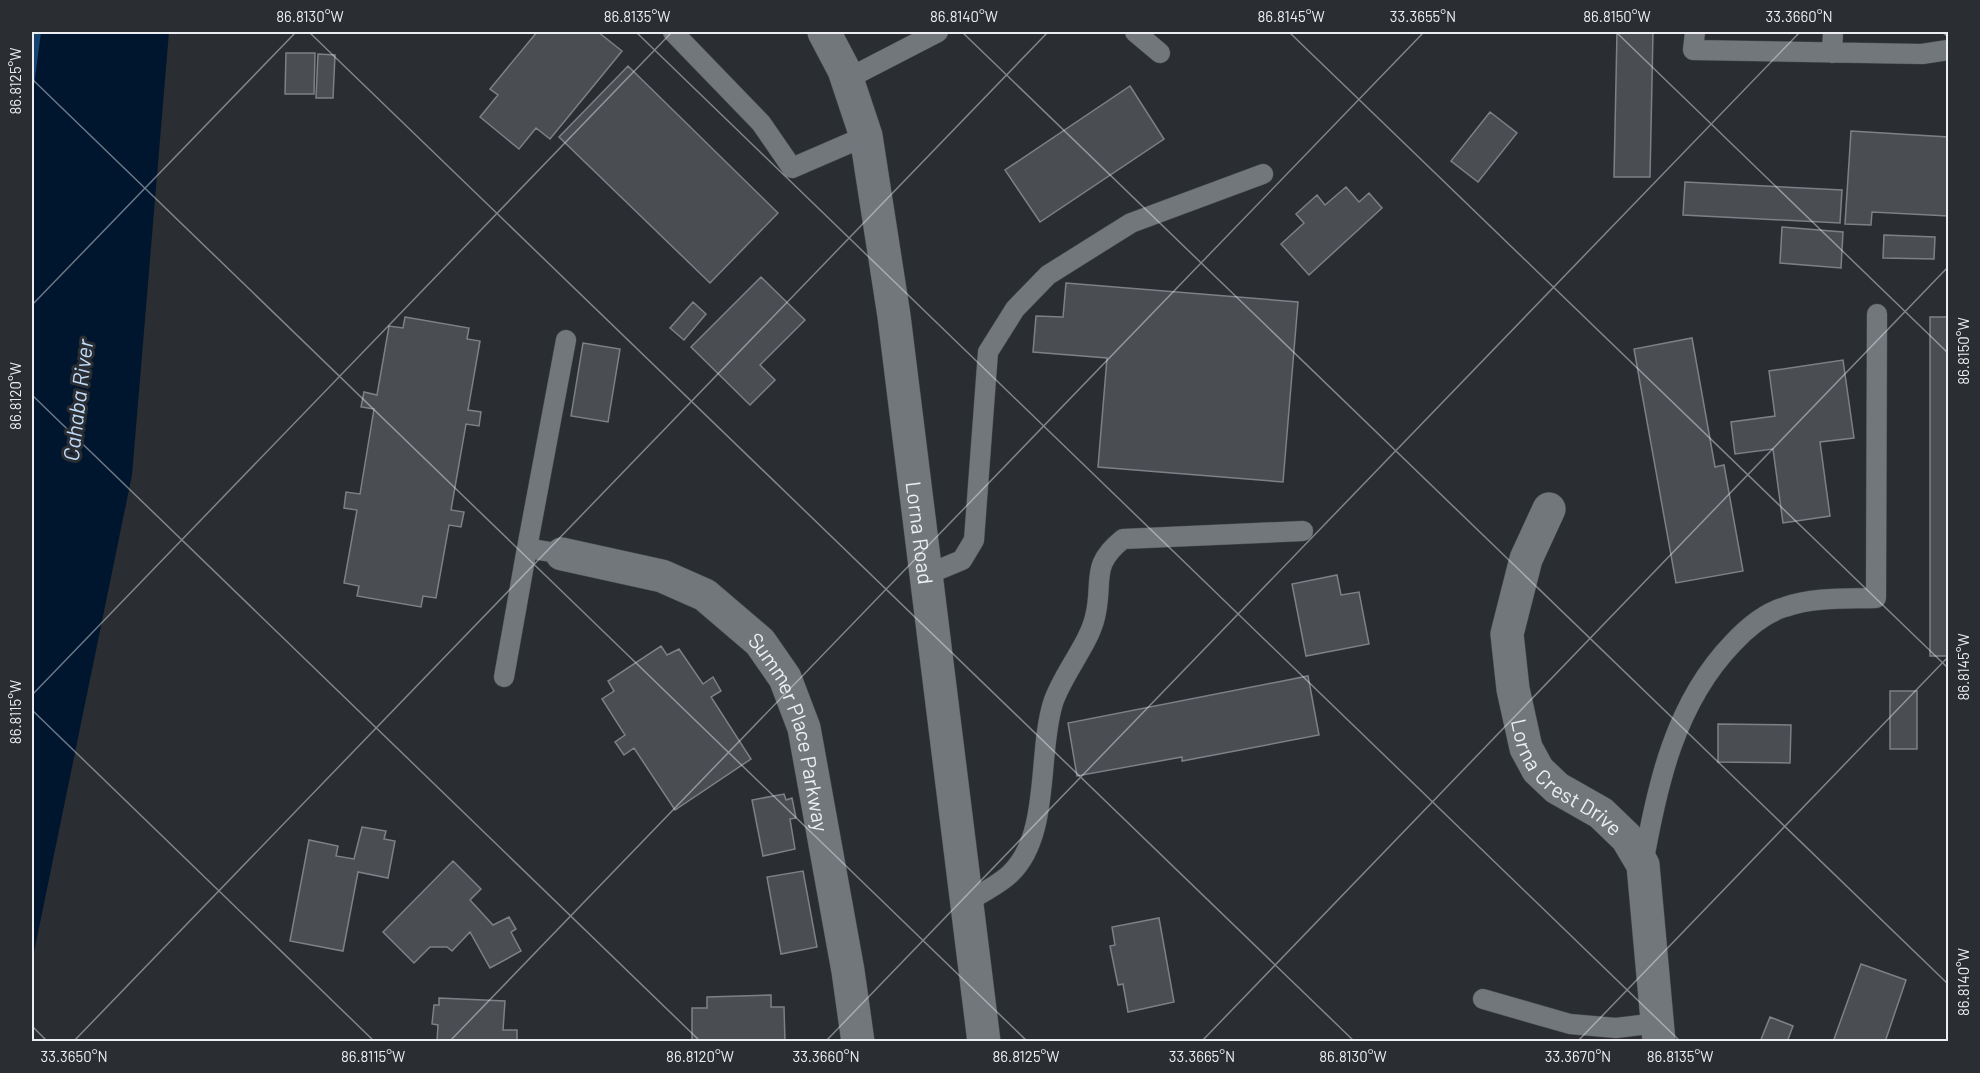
<svg xmlns="http://www.w3.org/2000/svg" width="1980" height="1073" viewBox="0 0 1980 1073" font-family="Barlow,sans-serif">
  <style>
    .green { fill: #164371 }
    .water { fill: #00162e }
    .building { fill: #4a4e53; stroke: #7d8186; stroke-width: 1.5 }
    .lines { fill: none; stroke-linecap: round; stroke-linejoin: round }
    .service-casing { stroke: #474a4e; stroke-width: 21 }
    .minor-casing { stroke: #474a4e; stroke-width: 34 }
    .tertiary-casing { stroke: #474a4e; stroke-width: 34 }
    .service { stroke: #72777c; stroke-width: 20 }
    .minor { stroke: #72777c; stroke-width: 33 }
    .tertiary { stroke: #72777c; stroke-width: 33 }
    .ticks { fill: none; stroke: #eceef1; stroke-width: 1.5; stroke-opacity: 0.45 }
    .labels { text-anchor: middle; dominant-baseline: central; stroke-width: 6; stroke-linejoin: round; paint-order: stroke }
    .street-label { font-size: 21px; fill: #eceef1; stroke: #2a2e32 }
    .water-label { font-size: 22px; font-style: italic; fill: #c0daf9; stroke: #2a2e32 }
    .neatline { fill: none; stroke: #eceef1; stroke-width: 2 }
    .ticks-label { font-size: 15px; text-anchor: middle; fill: #eceef1 }
  </style>
  <rect width="100%" height="100%" fill="#2a2e32"/>
  <path class="green" d="M32,32H43L32,116Z"/>
  <path class="water" d="M41,32H169L132,475L32,962V101Z"/>
  <path class="building" d="M537,32H598L622,51L550,139L536,128L519,149L480,117L498,95L490,89Z
    M1617,32H1653L1650,177H1614Z
    M286,53H315L314,94H285Z
    M318,54L335,55L333,98H316Z
    M628,66L778,213L710,283L559,137Z
    M1130,86L1164,139L1040,222L1005,170Z
    M1490,112L1517,133L1478,182L1451,161Z
    M1851,131L1948,137V216L1872,212L1871,225L1845,224Z
    M1685,182L1842,190L1840,223L1683,215Z
    M1346,187L1359,202L1369,193L1382,208L1309,275L1281,244L1304,223L1296,214L1317,195L1325,205Z
    M1782,227L1843,232L1841,268L1780,263Z
    M1884,235L1935,237L1934,259L1883,258Z
    M761,277L805,320L760,365L775,380L750,405L691,347Z
    M1066,283L1298,302L1283,482L1098,467L1107,358L1033,352L1036,316L1063,317Z
    M693,302L706,314L684,340L670,328Z
    M405,317L469,328L467,339L480,341L468,410L481,412L479,426L466,424L451,510L464,512L461,527L449,525L436,598L423,596L421,607L357,596L359,586L344,583L357,510L344,508L346,492L360,494L374,409L361,407L364,392L377,395L389,326L403,328Z
    M1930,317H1948V656H1930Z
    M1692,338L1715,467L1724,465L1743,571L1676,583L1634,349Z
    M583,343L620,349L608,422L571,416Z
    M1843,360L1854,438L1820,442L1830,516L1783,523L1773,449L1735,454L1731,422L1775,416L1769,371Z
    M1337,575L1341,595L1359,592L1369,644L1306,656L1292,584Z
    M661,646L667,655L679,649L703,684L713,677L721,691L711,697L751,759L675,810L634,748L624,755L615,742L625,735L602,699L614,691L608,681Z
    M1308,676L1319,735L1182,761V757L1077,776L1068,723Z
    M1890,691H1917V749H1890Z
    M1718,724L1791,725L1790,763L1718,762Z
    M784,794L786,800L792,798L796,818L790,819L795,849L763,856L752,800Z
    M362,827L386,831L384,839L395,841L388,878L358,872L343,951L290,941L309,840L338,846L336,856L354,859Z
    M453,861L481,889L470,900L493,925L509,917L516,929L511,932L521,951L490,968L470,932L452,951L447,947H430L414,963L383,932Z
    M803,871L817,947L781,954L767,877Z
    M1159,918L1174,1002L1128,1012L1123,984L1118,985L1110,946L1115,945L1112,927Z
    M1861,964L1906,980L1885,1042H1833Z
    M771,995V1007H784L785,1042H692V1008H707V997Z
    M439,998L505,1001L503,1030H517V1042H437L438,1025L432,1024L434,1005H439Z
    M1770,1017L1793,1026L1787,1042H1760Z"/>
  <g class="lines">
    <defs>
      <path id="service" d="M673,32L761,123L792,168L866,136
        M1135,32L1160,53
        M1695,32L1693,50L1922,54L1948,50
        M1832,53L1833,32
        M847,79L938,32
        M527,548L566,340
        M926,575L962,560L974,540L988,352L1015,309L1048,275L1131,223L1263,174
        M504,677L527,548L562,554
        M1643,865C1657,785 1675,703 1733,643C1747,628 1764,613 1785,607C1813,597 1846,599 1876,598L1877,314
        M968,901C982,893 998,885 1010,874C1051,835 1037,755 1053,703C1062,675 1089,644 1095,617C1104,581 1089,566 1123,539L1303,531
        M1483,999L1570,1024L1616,1028L1657,1023"/>
      <g id="minor">
        <path id="s1" d="M1549,509L1526,559L1507,634L1513,689L1526,748L1538,770L1557,788L1601,813L1627,838L1643,865L1659,1042"/>
        <path id="s2" d="M562,554L662,576L705,595L760,642L785,678L804,728L848,971L858,1042"/>
      </g>
      <g id="tertiary">
        <path id="s3" d="M824,32L844,70L866,136L894,316L984,1042"/>
      </g>
    </defs>
    <use href="#service" class="service-casing"/>
    <use href="#minor" class="minor-casing"/>
    <use href="#tertiary" class="tertiary-casing"/>
    <use href="#service" class="service"/>
    <use href="#minor" class="minor"/>
    <use href="#tertiary" class="tertiary"/>
  </g>
  <path class="ticks" d="M309,32L1355,1042M636,32L1681,1042M962,32L1948,984M1289,32L1948,668M1616,32L1948,353M1942,32L1948,37M32,79L1028,1042M32,305L296,32M32,395L701,1042M32,695L672,32M32,710L375,1042M32,1026L48,1042M73,1042L1048,32M449,1042L1424,32M825,1042L1800,32M1201,1042L1948,267M1577,1042L1948,657"/>
  <g class="labels">
    <g class="street-label">
      <text stroke="none"><textPath href="#s3" startOffset="513">Lorna Road</textPath></text>
      <text stroke="none"><textPath href="#s2" startOffset="318">Summer Place Parkway</textPath></text>
      <text stroke="none"><textPath href="#s1" startOffset="297">Lorna Crest Drive</textPath></text>
    </g>
    <g class="water-label">
      <text transform="translate(77 400) rotate(-83)">Cahaba River</text>
    </g>
  </g>
  <rect width="1980" height="1073" fill="none" stroke="#2a2e32" stroke-width="66"/>
  <rect x="33" y="33" width="1914" height="1007" class="neatline"/>
  <g class="ticks-label">
    <text x="310" y="22">86.8130°W</text>
    <text x="637" y="22">86.8135°W</text>
    <text x="964" y="22">86.8140°W</text>
    <text x="1291" y="22">86.8145°W</text>
    <text x="1423" y="22">33.3655°N</text>
    <text x="1617" y="22">86.8150°W</text>
    <text x="1799" y="22">33.3660°N</text>
    <text transform="translate(16 81) rotate(-90)" y="5">86.8125°W</text>
    <text transform="translate(1964 351) rotate(-90)" y="5">86.8150°W</text>
    <text transform="translate(16 396) rotate(-90)" y="5">86.8120°W</text>
    <text transform="translate(1964 667) rotate(-90)" y="5">86.8145°W</text>
    <text transform="translate(16 712) rotate(-90)" y="5">86.8115°W</text>
    <text transform="translate(1964 982) rotate(-90)" y="5">86.8140°W</text>
    <text x="74" y="1062">33.3650°N</text>
    <text x="373" y="1062">86.8115°W</text>
    <text x="700" y="1062">86.8120°W</text>
    <text x="826" y="1062">33.3660°N</text>
    <text x="1026" y="1062">86.8125°W</text>
    <text x="1202" y="1062">33.3665°N</text>
    <text x="1353" y="1062">86.8130°W</text>
    <text x="1578" y="1062">33.3670°N</text>
    <text x="1680" y="1062">86.8135°W</text>
  </g>
</svg>
